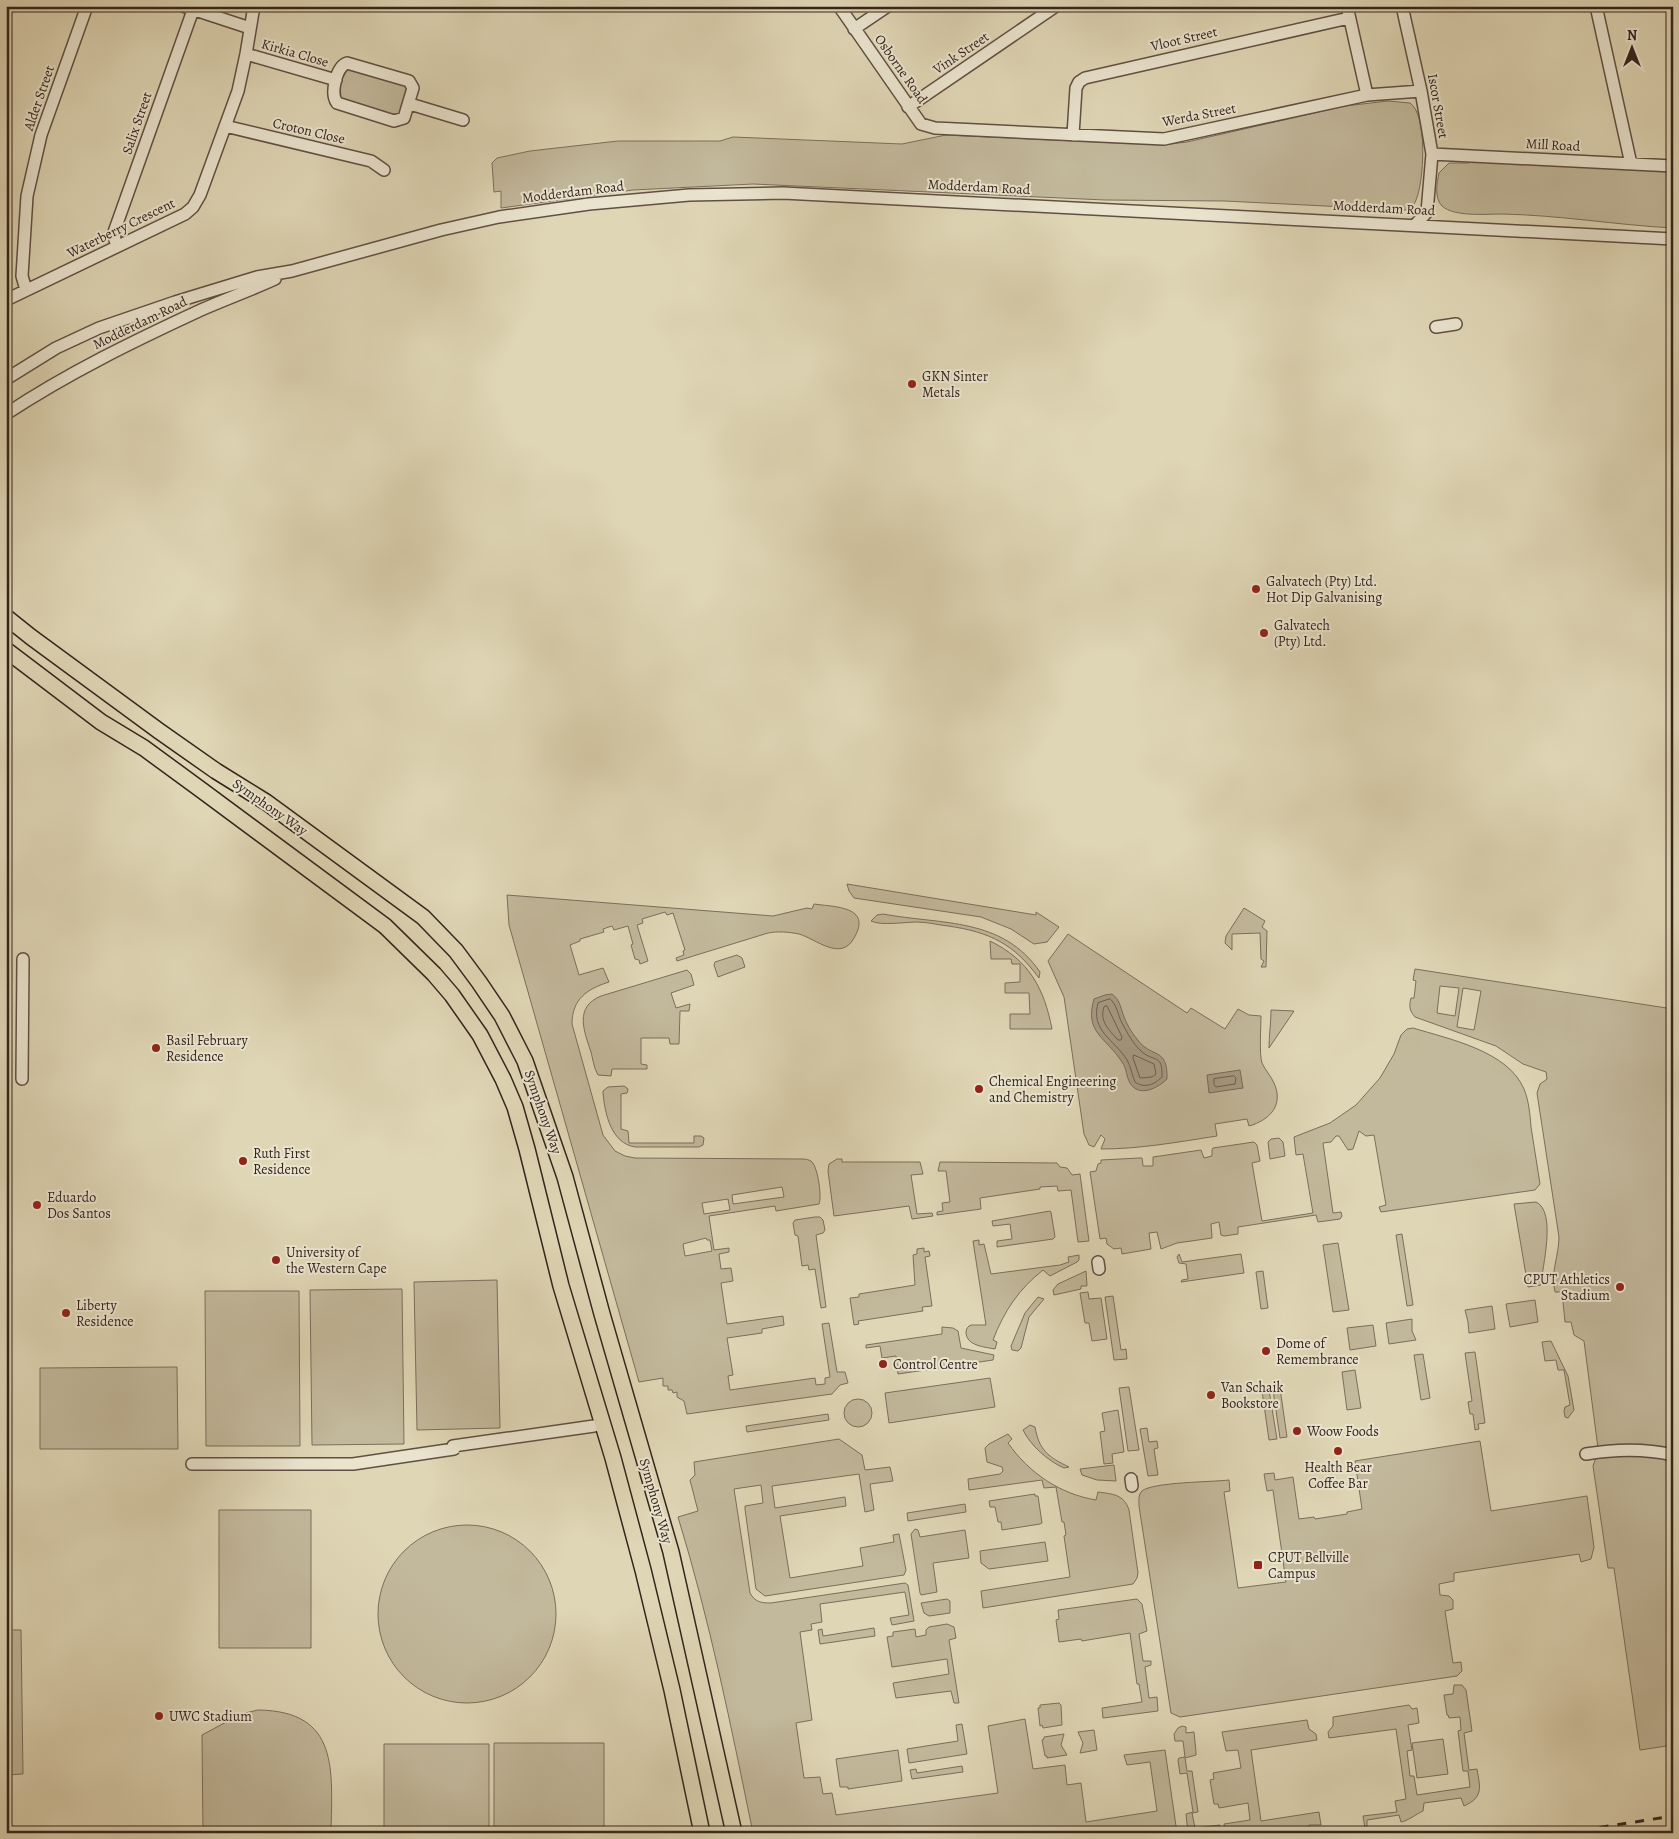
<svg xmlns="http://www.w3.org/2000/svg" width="1679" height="1839" viewBox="0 0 1679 1839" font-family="Alegreya,serif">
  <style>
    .green { fill: #c2b89b; stroke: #7c6e5c; fill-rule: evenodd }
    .water { fill: #a59981; stroke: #786a59 }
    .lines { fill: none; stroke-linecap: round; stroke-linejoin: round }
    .shore { stroke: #6d5e4f; stroke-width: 1 }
    .minor-casing { stroke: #605043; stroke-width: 14 }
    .major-casing { stroke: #35241d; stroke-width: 18 }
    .minor { stroke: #eae4cf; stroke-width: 11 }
    .major { stroke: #dfd6b5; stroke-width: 15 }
    .rail { stroke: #35241d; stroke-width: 3; stroke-dasharray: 9 9; stroke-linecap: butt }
    .poi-dot { fill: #8f2418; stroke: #eae4cf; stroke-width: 2 }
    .labels { text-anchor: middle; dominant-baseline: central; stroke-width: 4; stroke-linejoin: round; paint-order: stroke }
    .street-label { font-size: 14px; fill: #35241d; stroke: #eae4cf }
    .poi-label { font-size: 14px; fill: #35241d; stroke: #eae4cf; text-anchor: start }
  </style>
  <rect width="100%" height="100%" fill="#dfd6b5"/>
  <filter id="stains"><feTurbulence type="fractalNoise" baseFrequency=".004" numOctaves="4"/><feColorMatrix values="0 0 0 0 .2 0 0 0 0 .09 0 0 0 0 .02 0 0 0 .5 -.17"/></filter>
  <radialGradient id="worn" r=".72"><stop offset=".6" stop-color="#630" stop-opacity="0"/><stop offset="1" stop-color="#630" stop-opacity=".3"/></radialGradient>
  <path class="green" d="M346,67L409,86L399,118L337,99L343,69Z
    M1388,101L1410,103C1428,115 1424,182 1416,200C1414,206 1410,208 1405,210L1225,201L1105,200L753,184L633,190L501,208V191L494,192L492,163L497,158L530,151L618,141H720L733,137L902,144L946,135L1163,145L1187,142L1345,106Z
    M1469,161L1673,172V228C1616,225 1559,215 1501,214C1486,214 1454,217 1442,206C1434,198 1437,182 1439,173L1449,163H1469Z
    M847,884L1036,915V912L1059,927L1047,942L1034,944L1011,929L981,917L854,898L849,891Z
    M507,895L773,916L807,908L812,909L814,904C834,907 873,906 854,938C841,962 816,939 799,934C789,932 778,931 768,933L677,961L676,958L684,955L683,951L685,950L673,913L667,915L665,912L642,919L643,923L637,925L648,961L640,964L639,960L635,959L631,945L633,944L628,926L614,930L612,926L603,929L604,932L580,939V941L570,945L579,975L603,968L609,982C587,989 572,999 572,1024L603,1135L615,1151L625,1156L635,1158L803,1159C806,1159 809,1160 811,1161C818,1166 822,1197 819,1204L776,1211L775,1206L709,1216L714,1250L729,1248V1252L719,1254L721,1269L731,1268L733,1281L721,1283L727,1324L783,1316L784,1325L762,1329V1333L727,1338L733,1375L728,1376L730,1390L815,1378L816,1385L825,1384V1378L830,1377L822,1324L829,1323L837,1372H845L848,1383L840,1385L832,1394L687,1414L684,1401L677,1397V1392L673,1393L672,1390H668V1386H663V1378L639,1382L509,925ZM782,1187L784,1197L733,1204L732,1195ZM728,1199L730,1210L704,1214L702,1203ZM706,1238L707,1240H710L712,1251L685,1256L683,1244Z
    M1244,908L1265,921L1262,927L1267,931L1266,967H1261L1264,961L1261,959L1260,933L1232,934V950L1225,943L1226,936Z
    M883,914C943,925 1002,917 1040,972L1039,978C1014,944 990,932 948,926C938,925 928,922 917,922C905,922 881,926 871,921L877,915Z
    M1068,934L1187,1013L1191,1008L1225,1029L1238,1009L1249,1015L1261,1016C1261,1026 1259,1054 1262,1063C1265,1070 1271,1076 1274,1083C1284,1105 1270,1120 1249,1126L1247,1119L1215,1124L1217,1136C1178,1142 1140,1149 1101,1149L1105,1139L1101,1135L1094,1147L1089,1145L1084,1134L1064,997L1048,961Z
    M990,941C1029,960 1044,988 1052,1029H1010V1014H1030L1029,993H1005V983L1020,982V964H1012L1011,959H991Z
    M737,955L742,958L745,967L718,977L714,965L715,962Z
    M1415,969L1673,1009V1745L1640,1750L1614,1568H1608L1593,1466L1595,1460L1599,1456L1584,1341L1574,1335L1571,1322H1565L1562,1292H1555C1550,1273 1559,1256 1559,1237L1537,1093L1540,1084L1547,1079L1546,1072L1523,1064L1496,1046L1415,1017C1409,1010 1409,1006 1411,998H1414L1416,981L1413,980ZM1440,986L1459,988L1455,1016L1437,1013ZM1463,988L1481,991L1474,1030L1457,1027Z
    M687,970L691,974L694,985L671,993L676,1008L690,1004L689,1011H680L679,1044H670L669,1038H641V1064L647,1065V1069H612L611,1076L598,1075C594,1068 593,1060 591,1052C584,1031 574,1007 601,996Z
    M1271,1010L1294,1011L1269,1048C1269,1035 1271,1023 1271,1010Z
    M1413,1028C1449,1039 1508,1051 1524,1089C1529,1101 1530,1115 1531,1127C1534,1146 1537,1165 1540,1184L1535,1190L1381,1212L1379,1207L1386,1205L1374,1135L1366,1136L1359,1131L1353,1149L1348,1150L1339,1136H1336L1331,1142L1323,1143L1333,1213L1341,1212L1342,1216L1340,1219L1318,1222L1316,1215L1238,1227V1234L1224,1236L1221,1235L1219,1222L1211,1224L1212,1238L1177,1243L1161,1249L1157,1232L1149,1233L1151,1249L1122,1254L1121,1248L1114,1249L1107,1244L1106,1238L1100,1239L1090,1172L1096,1171L1098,1164L1101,1163V1160L1139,1158H1142L1143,1166H1153V1157L1201,1150L1204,1158L1212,1156V1150L1213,1148L1254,1142L1257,1145L1260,1161L1252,1163L1262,1221L1313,1213L1303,1154L1296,1155L1294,1137L1330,1123L1356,1105L1380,1078L1394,1054L1401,1035L1407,1029Z
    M624,1086L627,1088L628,1090L627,1093L621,1094V1129L628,1131L629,1143H694V1136H701L704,1138L703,1145L699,1147H635C611,1143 605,1114 603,1093V1091L608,1087Z
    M1279,1138L1283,1142L1285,1156L1270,1159L1268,1142L1271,1139Z
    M837,1159H842V1162H920L923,1174L911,1175L917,1214L932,1213L933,1216L912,1219L909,1206L834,1216L828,1171L829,1164Z
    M940,1162L1057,1163L1060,1167L1067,1168L1072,1175L1080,1174L1089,1241L1078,1242L1071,1190L1058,1191L1057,1186L1040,1187V1189L980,1198L981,1209L937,1215V1212L943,1211L942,1203L950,1202L946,1171H938Z
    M1536,1202C1557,1212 1542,1267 1541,1285L1528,1287L1514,1204Z
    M1050,1211L1051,1212L1055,1237L1053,1239L997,1247V1241L1012,1239L1010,1224L993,1226L992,1221Z
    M815,1217H820L823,1220L825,1230L823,1233L816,1235L826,1307L821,1308L815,1269L809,1270L808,1265L802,1266L798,1236L795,1235L793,1223L795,1220Z
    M1402,1234L1413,1305L1407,1306L1396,1235Z
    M979,1240V1245L984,1244L991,1274L1060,1265L1069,1262L1068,1257L1079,1255V1260L1077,1262L1050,1276L1043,1270C1019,1289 1004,1311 993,1340L997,1342L995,1349C985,1347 966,1346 966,1332C966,1329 968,1326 971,1325C973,1325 981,1325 986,1325L973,1241Z
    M1338,1243L1349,1310L1333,1312L1323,1245Z
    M924,1248V1252L929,1251L930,1256L925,1257L932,1306L922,1307L923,1311L858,1321L859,1324L854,1325L850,1298L859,1297V1294L915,1285L913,1255L917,1254V1249Z
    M1179,1254L1182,1262L1241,1254L1244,1273L1181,1282L1182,1280L1188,1279L1186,1264L1179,1263L1177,1257Z
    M1086,1271L1087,1286H1081V1289L1054,1295L1053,1290L1058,1284Z
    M1263,1271L1268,1308L1261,1309L1256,1272Z
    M497,1280L500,1428L417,1430L414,1282Z
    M402,1289L404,1444L312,1445L310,1290Z
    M205,1291H299L300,1446H206Z
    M1088,1292L1089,1299L1101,1298L1107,1339L1092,1341L1089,1323H1085L1080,1293Z
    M1113,1296L1121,1350L1126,1349L1127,1359L1114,1360L1105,1297Z
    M1038,1297L1044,1299L1029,1317L1021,1348L1018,1351L1012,1350L1011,1346L1025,1313Z
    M1535,1300L1538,1322L1510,1327L1506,1304Z
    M1492,1306L1495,1329L1469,1333L1468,1322L1465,1310Z
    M1412,1319V1331L1416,1340L1389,1344L1386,1323Z
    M1373,1325L1376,1346L1350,1350L1347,1328Z
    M942,1327L953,1328L958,1331L961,1348L994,1355L993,1360L898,1374L896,1356L882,1358L880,1346L866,1348V1345L942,1334Z
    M1551,1341L1568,1376L1574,1410L1568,1418L1565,1417L1564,1411L1565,1407L1570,1405L1564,1370H1558L1556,1360L1545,1361L1542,1342Z
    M1475,1352L1485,1423L1478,1424L1479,1429L1475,1430L1473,1414H1470L1468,1402L1472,1401L1465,1353Z
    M1423,1354L1430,1398L1421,1400L1414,1355Z
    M177,1367L178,1449H40V1368Z
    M1355,1370L1361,1408L1347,1410L1342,1372Z
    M990,1378L995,1407L889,1423L885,1393Z
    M1129,1387L1139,1450L1128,1451L1119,1388Z
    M1280,1388L1287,1437L1280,1438L1273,1390Z
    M1269,1390L1277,1439L1269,1440L1262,1391Z
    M844 1413a14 14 0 1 1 28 0a14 14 0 1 1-28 0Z
    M1118,1410L1124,1452L1112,1454L1113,1463L1104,1464L1100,1432L1105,1431L1102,1413Z
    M828,1414L829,1420L747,1432L746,1426Z
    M1030,1425L1035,1427C1039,1450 1048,1457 1069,1467L1064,1468C1048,1461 1031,1446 1023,1430Z
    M1147,1428L1149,1442L1157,1441L1158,1448L1154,1449L1158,1475L1148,1476L1140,1429Z
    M1008,1434L1012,1439L1008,1443C1029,1473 1060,1494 1096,1500L1098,1492C1112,1494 1124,1494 1129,1510L1138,1573L1137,1578L1133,1584L983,1608L981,1591L1070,1577L1064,1536L1066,1535L1064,1522H1062L1056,1487L1044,1488L1042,1480L969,1490L968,1479L1000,1474L1003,1471L1002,1467L987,1462L985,1448L989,1444Z
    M839,1439L862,1455L865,1470L890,1467L893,1481L870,1484L874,1510L865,1512L859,1474L772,1486L775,1508L845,1497L846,1506L780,1516L790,1578L863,1566L860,1548L894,1542L893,1535L899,1534L906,1570L904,1575L765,1596L756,1589L745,1509V1506L763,1503L761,1485L734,1489L750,1593C755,1602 761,1603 771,1603L905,1583L908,1585L914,1621L892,1625L890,1618L909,1615L905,1592L820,1604L822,1622L811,1624L812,1630L800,1632L812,1720L796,1723L804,1778L820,1777L823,1794L832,1793L836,1815L998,1793L988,1726L1025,1719L1033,1769L1065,1765L1067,1785L1081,1783L1086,1822L1157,1811L1150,1762L1127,1765L1124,1755L1165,1750L1177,1833H753C731,1726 710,1621 678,1517L698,1511L690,1480L695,1475L694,1462Z
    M1480,1441L1491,1511L1587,1496L1594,1547L1591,1559L1581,1562L1579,1554L1454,1573V1581L1439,1584L1440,1595L1449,1596L1453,1600V1609L1445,1611L1453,1663L1461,1662L1462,1671L1457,1676L1180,1717L1171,1713L1139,1506C1139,1501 1138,1495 1142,1491C1152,1482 1213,1482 1229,1480L1230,1491L1224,1492L1238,1588L1286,1582L1273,1490L1267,1491L1264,1474L1274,1473L1275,1480L1293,1477L1299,1519L1314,1517L1315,1519L1347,1514V1512L1362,1509L1355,1461Z
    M1114,1465L1116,1481L1097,1480L1082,1475L1080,1469Z
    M1035,1494V1496H1038L1042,1523L1040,1524L1002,1530L1001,1522H998L995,1507H990L989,1501Z
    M965,1504L966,1512L908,1521L907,1513Z
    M219,1510H311V1648H219Z
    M378 1614a89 89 0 1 1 178 0a89 89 0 1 1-178 0Z
    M915,1529L918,1530L920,1537L965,1530L969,1558L933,1563L937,1592L921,1595L920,1593L911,1534Z
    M1045,1542L1048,1561L989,1569L981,1563L980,1551Z
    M947,1599L950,1601V1613L929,1616L924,1613L921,1603Z
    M1137,1599L1142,1604L1147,1631L1139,1634L1143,1661H1151V1665L1145,1667L1149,1698L1157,1697L1158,1711L1103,1718L1102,1708L1142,1702L1139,1684H1137L1130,1633L1082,1641L1081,1639L1059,1642L1056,1620L1059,1619L1058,1610Z
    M947,1624L954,1627L956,1638L949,1640L959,1703H954L951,1691L896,1698L893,1683L949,1674L947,1659L892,1667L887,1637L893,1636V1632L915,1629L916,1637L926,1635V1630L929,1627Z
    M874,1628L875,1636L820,1644L818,1630L822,1629L823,1636Z
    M6,1630H21L23,1774L6,1775Z
    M1454,1685H1462L1466,1690L1472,1731L1464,1733L1469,1770L1477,1769C1480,1787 1484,1797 1464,1806L1461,1798L1424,1803L1423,1811C1416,1814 1408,1821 1401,1822L1399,1815L1367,1820V1827L1365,1828L1363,1816L1397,1812L1395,1801L1406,1799L1396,1729L1329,1738L1328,1732L1333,1726V1717L1409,1705L1412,1709L1417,1708L1419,1723L1408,1725L1412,1750L1407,1751L1410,1776H1414L1417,1795L1470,1787L1468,1771H1463L1458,1731L1461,1730L1460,1717L1449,1718L1448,1715H1447L1444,1695L1453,1694Z
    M1059,1703L1061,1705L1062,1725L1043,1728L1042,1725L1040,1726L1038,1708H1040V1705Z
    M258,1710C340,1711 332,1771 331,1833H203L202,1735L241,1714Z
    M1307,1720L1309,1729L1316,1734L1317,1740L1251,1750L1261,1821L1319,1812L1321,1825H1309V1833H1305L1304,1829L1278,1833H1247L1246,1830L1225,1833L1224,1824L1250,1820L1248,1803L1219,1808L1218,1804H1214L1210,1780L1214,1779L1213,1773L1241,1768L1238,1750L1226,1751L1222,1732Z
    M962,1724L967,1754L909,1763L907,1749L958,1741L956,1725Z
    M1182,1726L1186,1727V1733L1194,1732L1196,1752V1755L1185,1758L1187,1771H1192L1198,1812L1192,1813L1195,1828L1220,1825L1221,1833H1188L1186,1814L1193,1812L1187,1773L1180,1774L1178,1760L1179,1758L1185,1757L1183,1741H1175L1174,1734L1178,1728Z
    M1094,1730L1097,1750L1080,1753L1083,1743L1078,1732Z
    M1064,1734L1061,1745L1067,1755L1047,1758V1756H1045L1042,1740L1044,1739V1737Z
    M1443,1739L1448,1774L1417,1778L1412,1743Z
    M494,1743H604V1833H494Z
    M384,1744H489V1833H384Z
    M898,1750L902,1781L848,1789V1787H840L836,1759Z
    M962,1766L963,1772L912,1779L910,1770L916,1769L917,1773Z"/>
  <path class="water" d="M1112,994C1120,1000 1120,1006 1123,1014C1126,1023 1131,1032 1137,1039C1151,1059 1168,1046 1167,1079C1158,1088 1139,1098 1130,1083C1126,1076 1127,1069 1122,1062C1106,1037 1084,1033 1094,999L1105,995Z
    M1240,1070L1243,1088L1209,1093L1207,1075Z"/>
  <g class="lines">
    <path class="shore" d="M1110,999C1117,1004 1118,1016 1122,1023C1128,1034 1133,1044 1142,1052C1154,1062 1163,1054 1162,1077C1155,1084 1145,1089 1135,1082C1132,1075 1131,1067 1127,1060C1115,1040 1090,1031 1098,1003Z
      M1107,1006L1122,1037L1121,1040H1118C1109,1030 1099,1021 1104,1007Z
      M1134,1055L1154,1064L1156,1074L1152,1077L1140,1078L1133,1058Z
      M1234,1076L1236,1078L1235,1084L1216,1087L1214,1085V1079Z"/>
    <defs>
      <path id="minor" d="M183,6L250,28
        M839,6L921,124L935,128L1164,139L1367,95L1421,91
        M1347,6L1367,95
        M1402,6L1421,91L1432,154L1427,212L1416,224
        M1596,6L1631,164
        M854,29L888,6
        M246,54L336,80
        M347,63L409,81L413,88L404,118L394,121L337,103C330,94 336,67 347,63Z
        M410,104L463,120
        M908,107L1056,6
        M225,126L371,161L384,170
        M1073,135L1076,88L1079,82L1085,78L1349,18
        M1432,154L1673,166
        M117,246L115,240L114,232L193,10
        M26,290L22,276L27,196L41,135L87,6
        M6,300L185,214L193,207L200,195L238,91L246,54L254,6
        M1436,327L1456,324
        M6,379L56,348L99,328L175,302L257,277L292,271L441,230L499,217L589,204L689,195L783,193L1673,239
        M6,414C68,373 134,341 201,310C226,299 251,290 275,279
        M22,1079L23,959
        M1098,1262L1099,1269
        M1586,1454C1616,1449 1643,1448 1673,1455
        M192,1464H353L454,1449L453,1446L594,1426
        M1131,1479L1132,1486"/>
      <path id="major" d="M6,617L31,637L159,731L216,771L266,802L423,917L456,951L479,982L502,1016L525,1061L565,1177L602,1314L671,1552L734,1833
        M6,650L101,722L144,748L200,789L385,926L434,974L452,995L480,1035L503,1079L515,1107L527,1149L561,1286L613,1458L643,1570L672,1690L702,1833"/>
    </defs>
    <use href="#minor" class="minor-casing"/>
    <use href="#major" class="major-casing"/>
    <use href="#minor" class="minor"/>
    <use href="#major" class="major"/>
    <path class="rail" d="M1564,1833L1673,1816"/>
  </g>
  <g class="poi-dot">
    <circle cx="912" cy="384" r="5"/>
    <circle cx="1256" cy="589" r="5"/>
    <circle cx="1264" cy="633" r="5"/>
    <circle cx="156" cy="1048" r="5"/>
    <circle cx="979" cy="1089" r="5"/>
    <circle cx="243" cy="1161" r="5"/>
    <circle cx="37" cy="1205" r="5"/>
    <circle cx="276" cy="1260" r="5"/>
    <circle cx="1620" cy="1287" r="5"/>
    <circle cx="66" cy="1313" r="5"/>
    <circle cx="1266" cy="1351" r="5"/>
    <circle cx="883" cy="1364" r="5"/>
    <circle cx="1211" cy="1395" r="5"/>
    <circle cx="1297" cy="1431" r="5"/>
    <circle cx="1338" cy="1451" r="5"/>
    <rect x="1253" y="1560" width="10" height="10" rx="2.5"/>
    <circle cx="159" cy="1716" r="5"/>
  </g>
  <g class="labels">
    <g class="street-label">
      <text transform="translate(1184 39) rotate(-13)">Vloot Street</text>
      <text transform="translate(295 53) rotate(16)">Kirkia Close</text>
      <text transform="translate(961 53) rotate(-34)">Vink Street</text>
      <text transform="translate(901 69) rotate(55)">Osborne Road</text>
      <text transform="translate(39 98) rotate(-71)">Alder Street</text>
      <text transform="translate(1438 106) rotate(80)">Iscor Street</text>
      <text transform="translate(1199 115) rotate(-11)">Werda Street</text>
      <text transform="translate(137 123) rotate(-71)">Salix Street</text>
      <text transform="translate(309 131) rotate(13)">Croton Close</text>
      <text transform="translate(1553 145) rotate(3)">Mill Road</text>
      <text transform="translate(979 187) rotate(3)">Modderdam Road</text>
      <text transform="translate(573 192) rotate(-7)">Modderdam Road</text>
      <text transform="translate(1384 208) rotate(3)">Modderdam Road</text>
      <text transform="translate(121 228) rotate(-26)">Waterberry Crescent</text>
      <text transform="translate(140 323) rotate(-26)">Modderdam Road</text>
      <text transform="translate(270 807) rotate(35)">Symphony Way</text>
      <text transform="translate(543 1112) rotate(71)">Symphony Way</text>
      <text transform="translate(656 1501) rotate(74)">Symphony Way</text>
    </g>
    <g class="poi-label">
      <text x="922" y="376">GKN Sinter<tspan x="922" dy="16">Metals</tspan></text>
      <text x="1266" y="581">Galvatech (Pty) Ltd.<tspan x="1266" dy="16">Hot Dip Galvanising</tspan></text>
      <text x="1274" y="625">Galvatech<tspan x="1274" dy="16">(Pty) Ltd.</tspan></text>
      <text x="166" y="1040">Basil February<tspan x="166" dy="16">Residence</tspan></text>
      <text x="989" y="1081">Chemical Engineering<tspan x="989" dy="16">and Chemistry</tspan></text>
      <text x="253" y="1153">Ruth First<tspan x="253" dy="16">Residence</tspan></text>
      <text x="47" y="1197">Eduardo<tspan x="47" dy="16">Dos Santos</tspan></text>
      <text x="286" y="1252">University of<tspan x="286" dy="16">the Western Cape</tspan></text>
      <text x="1610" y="1279" text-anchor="end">CPUT Athletics<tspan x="1610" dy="16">Stadium</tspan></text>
      <text x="76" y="1305">Liberty<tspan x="76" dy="16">Residence</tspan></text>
      <text x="1276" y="1343">Dome of<tspan x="1276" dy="16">Remembrance</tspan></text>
      <text x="893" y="1364">Control Centre</text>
      <text x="1221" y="1387">Van Schaik<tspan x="1221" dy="16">Bookstore</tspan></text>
      <text x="1307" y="1431">Woow Foods</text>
      <text x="1338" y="1467" text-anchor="middle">Health Bear<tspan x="1338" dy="16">Coffee Bar</tspan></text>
      <text x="1268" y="1557">CPUT Bellville<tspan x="1268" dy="16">Campus</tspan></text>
      <text x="169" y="1716">UWC Stadium</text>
    </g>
  </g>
  <rect width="1679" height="1839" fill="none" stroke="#dfd6b5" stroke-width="25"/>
  <rect x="8" y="8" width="1664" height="1824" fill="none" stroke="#35241d" stroke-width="2.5"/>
  <rect x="12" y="12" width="1654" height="1814" fill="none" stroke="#35241d"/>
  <g transform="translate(1632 48)" stroke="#eae4cf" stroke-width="4" paint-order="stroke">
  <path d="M0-4L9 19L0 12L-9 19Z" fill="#35241d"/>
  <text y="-8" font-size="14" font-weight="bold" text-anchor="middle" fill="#35241d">N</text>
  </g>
  <rect width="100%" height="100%" filter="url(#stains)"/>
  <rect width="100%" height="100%" fill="url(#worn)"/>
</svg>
